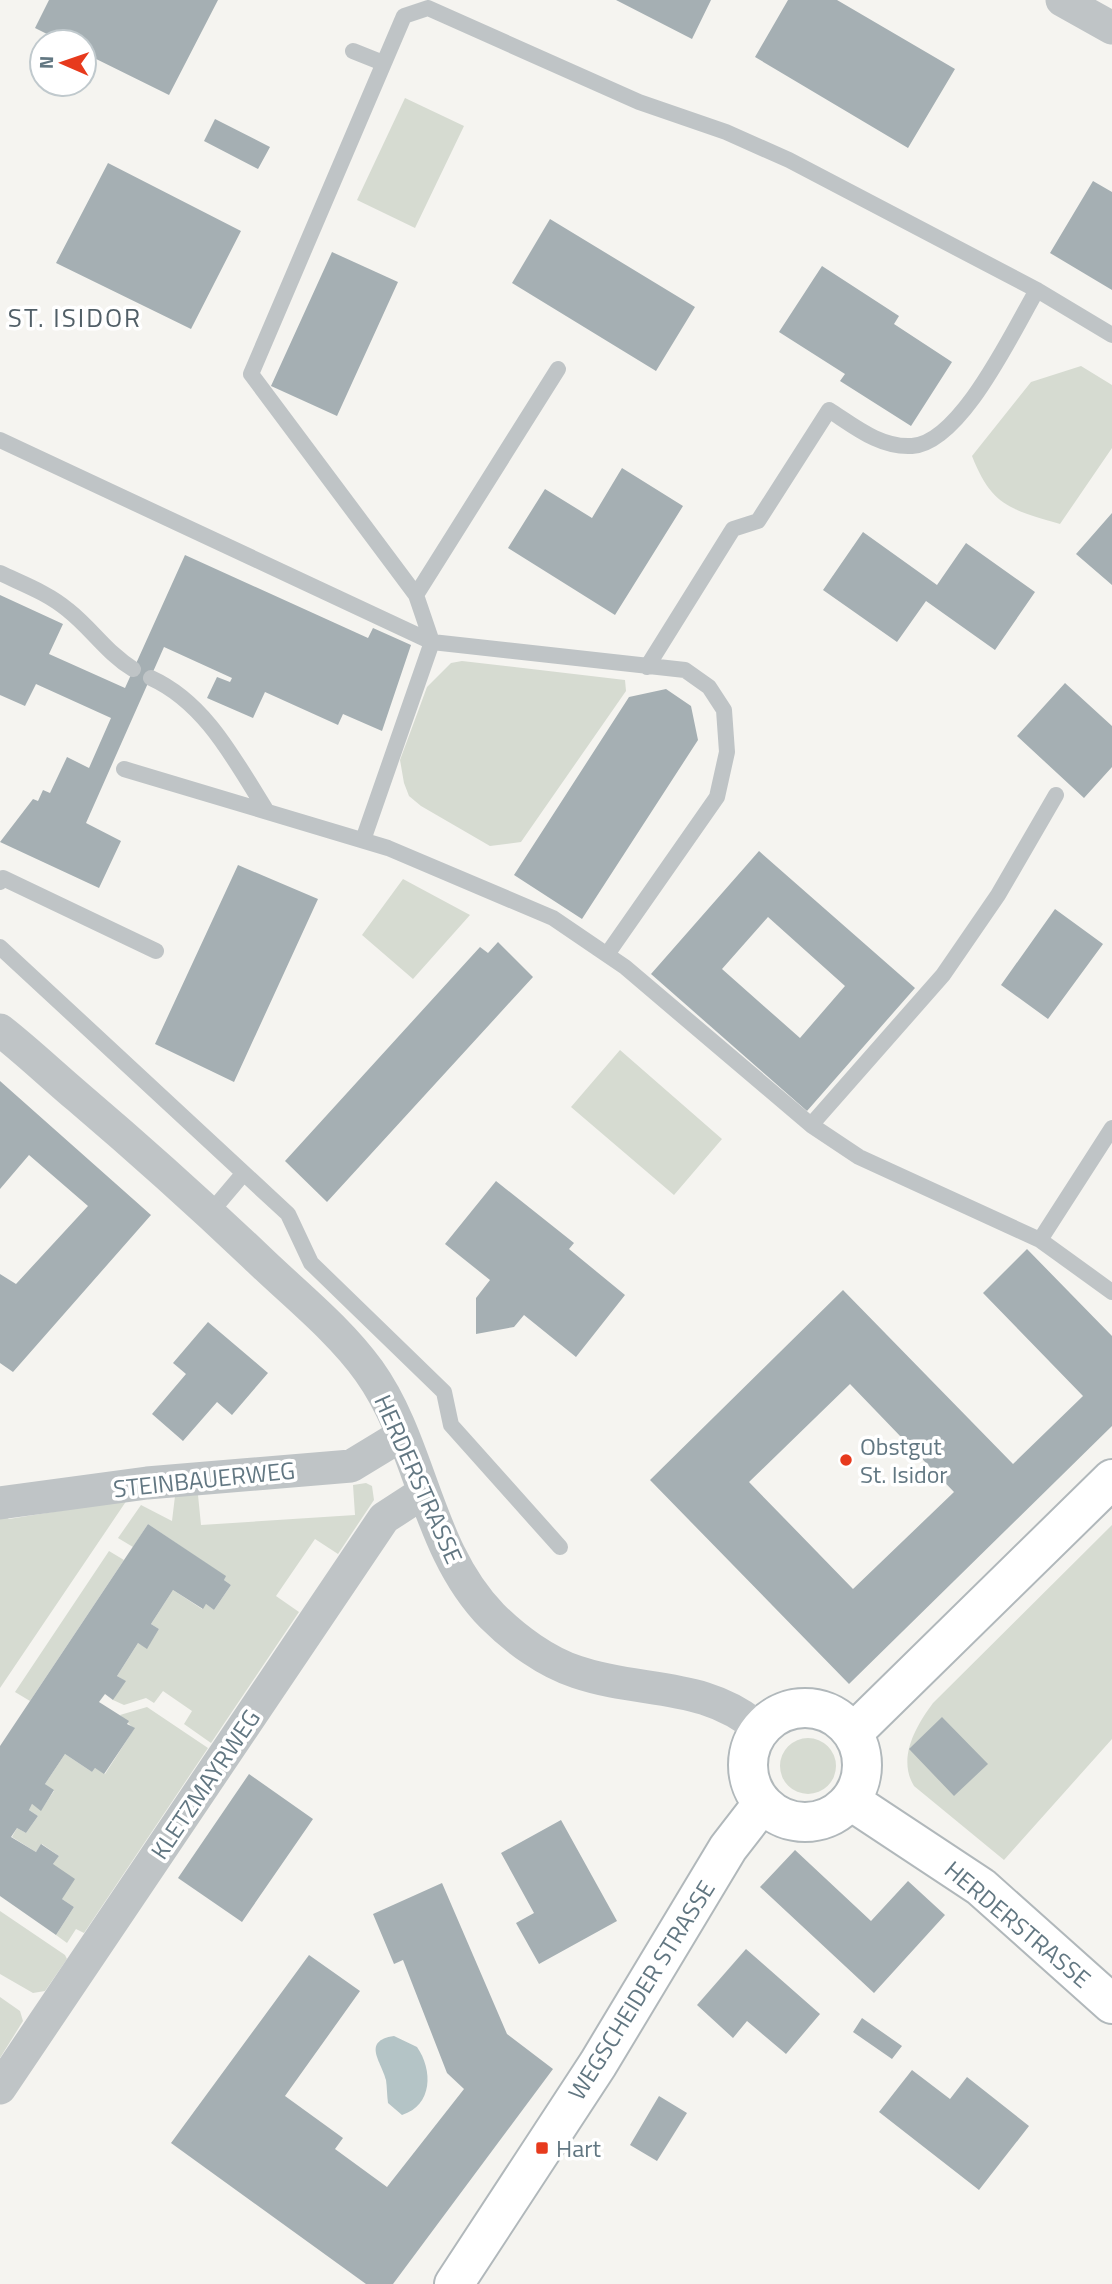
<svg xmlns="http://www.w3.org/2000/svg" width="1112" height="2284" viewBox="0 0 1112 2284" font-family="'Titillium Web',sans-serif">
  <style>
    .green { fill: #d6dbd1 }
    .water { fill: #b4c4c6 }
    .building { fill: #a5afb3; fill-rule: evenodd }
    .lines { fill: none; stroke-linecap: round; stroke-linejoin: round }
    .secondary-casing { stroke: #b1b8bb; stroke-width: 42 }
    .lane { stroke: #bfc4c6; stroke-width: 16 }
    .street { stroke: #bfc4c6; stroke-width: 33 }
    .secondary { stroke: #fff; stroke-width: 38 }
    .poi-dot { fill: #e73a1d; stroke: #fff; stroke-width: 2.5 }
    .labels { text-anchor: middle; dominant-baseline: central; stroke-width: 7; stroke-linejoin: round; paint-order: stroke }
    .poi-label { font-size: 24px; fill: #627782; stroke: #fff; text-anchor: start }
    .street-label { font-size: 24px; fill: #627782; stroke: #fff }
    .neighbourhood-label { font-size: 26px; letter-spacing: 2px; fill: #515f67; stroke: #fff }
  </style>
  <rect width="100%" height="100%" fill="#f5f4f0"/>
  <path class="green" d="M405,98L464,126L415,228L357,200Z
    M1081,366L1112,385V448L1060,524C1011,509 992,507 972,456L1031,382Z
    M462,661L625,680L626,691L521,842L490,846L421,806L409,796L404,783L400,760L427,687L451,663Z
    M403,879L470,915L413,979L362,935Z
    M620,1050L722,1139L674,1195L571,1107Z
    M366,1483L372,1486L374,1500L338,1554L315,1539L276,1596L299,1612L211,1743L184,1724L192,1711L163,1691L154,1703L146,1698L124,1705L113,1700L125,1681L117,1676L138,1643L147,1648L159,1629L151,1624L173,1590L202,1609L206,1604L214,1610L231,1585L224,1580L225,1576L148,1524L133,1547L118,1538L141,1505L172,1521L175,1496L198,1495L201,1525L355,1515L353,1485Z
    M127,1500L0,1688V1513L9,1519Z
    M1112,1525V1739L1004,1860L914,1786C897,1758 916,1726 933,1703Z
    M109,1551L124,1560L30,1701L15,1692Z
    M147,1707L208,1748L84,1933L76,1929L67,1943L56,1935L74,1907L62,1899L53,1864L59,1856L42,1844L36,1852L12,1837L17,1828L26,1833L38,1816L29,1810L32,1804L41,1810L54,1791L45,1784L65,1754L92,1772L95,1768L105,1774L134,1729L120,1715Z
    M780 1766a28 28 0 1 1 56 0a28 28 0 1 1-56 0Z
    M0,1911L65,1955L67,1959L45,1991L33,1993L0,1974Z
    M0,1997L20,2011L23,2021L0,2058Z"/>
  <path class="water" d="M394,2036L417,2047C433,2070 433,2105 402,2115L388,2103C387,2096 387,2087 386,2080C382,2062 361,2041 394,2036Z"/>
  <path class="building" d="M49,0H218L169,95L84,53V42H63L35,28Z
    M616,0H711L692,39Z
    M788,0H837L955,69L908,148L755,57Z
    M215,119L270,147L258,169L204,141Z
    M108,163L241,231L191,329L56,263Z
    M1093,181L1112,192V290L1050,253Z
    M550,219L695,307L656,371L512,283Z
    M332,252L398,282L337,416L271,386Z
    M822,266L899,316L894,324L952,362L911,426L840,381L845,374L779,332Z
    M622,468L683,506L615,615L508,548L545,489L592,518Z
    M1112,513V585L1076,554Z
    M863,532L937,585L966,543L1035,592L995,650L926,601L897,642L823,590Z
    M185,555L368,638L373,628L411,645L382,731L343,714L338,725L265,692L253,718L207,698L217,677L230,682L232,678L164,647L86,823L121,841L99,888L0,842L33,799L38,801L43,790L50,793L67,757L89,768L111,718L36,684L25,706L0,695V595L63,624L49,654L125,688Z
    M1065,683L1112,726V767L1084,798L1017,736Z
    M666,689L691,706L698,740L582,919L514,875L629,697Z
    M759,851L915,988L807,1111L651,974ZM768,917L845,986L800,1038L722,969Z
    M238,865L318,899L234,1082L155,1044Z
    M1055,909L1103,944L1048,1019L1001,985Z
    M498,942L533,977L327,1202L285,1161L480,947L488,953Z
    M0,1081L151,1215L13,1372L0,1363V1274L16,1284L88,1206L29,1155L0,1189Z
    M496,1181L574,1243L569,1249L625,1295L576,1357L524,1315L514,1327L476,1334V1298L490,1280L445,1244Z
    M1027,1249L1112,1336V1426L849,1684L650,1480L843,1290L1013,1464L1083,1396L983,1293ZM850,1384L954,1492L853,1589L749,1482Z
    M208,1322L268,1373L232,1415L217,1402L183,1441L152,1414L186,1374L173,1363Z
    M148,1524L226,1576L224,1580L231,1585L214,1610L206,1604L203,1609L173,1590L151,1624L159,1629L147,1649L138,1643L117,1676L126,1681L113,1700L105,1694L99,1702L129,1721L127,1724L135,1728L104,1774L95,1768L92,1772L65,1754L45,1784L54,1790L41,1811L32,1804L29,1810L38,1816L26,1833L17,1828L11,1837L36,1852L41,1844L59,1856L53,1864L75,1879L62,1899L74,1907L56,1935L0,1896V1746Z
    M942,1717L988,1764L954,1796L909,1749Z
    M249,1774L313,1819L242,1922L178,1878Z
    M561,1820L617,1921L539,1964L516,1923L534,1913L501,1853Z
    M795,1850L871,1921L908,1881L945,1915L874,1993L760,1887Z
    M442,1883L507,2034L553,2069L393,2284H366L171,2143L309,1955L360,1991L285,2096L343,2138L335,2149L387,2187L464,2089L447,2073L403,1960L394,1964L373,1914Z
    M746,1949L820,2014L786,2054L747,2021L733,2038L697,2005Z
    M862,2018L902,2046L892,2059L853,2032Z
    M912,2070L950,2099L967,2077L1029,2126L979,2190L879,2112Z
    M659,2096L687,2113L657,2161L630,2145Z"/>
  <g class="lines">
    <defs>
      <path id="secondary" d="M748 1765a57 57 0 1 1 114 0a57 57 0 1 1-114 0Z
        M853,1733L1112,1479
        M851,1801L981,1887L1112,2004
        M454,2284L598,2064L728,1848L762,1804"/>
    </defs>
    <use href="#secondary" class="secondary-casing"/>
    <path class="lane" d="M353,51L383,63
      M0,440L432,642L416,595L251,374L404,16L428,8L639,102L726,132L789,160L1037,290L1112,335
      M0,573C23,584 48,593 68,610C92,629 107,653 133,669
      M416,595L558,369
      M647,667L733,529L758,521L829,410C854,426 880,448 912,446C961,443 1013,331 1037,290
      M151,678C206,703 235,761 266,810
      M124,769L388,848L553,918L625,967L811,1125L859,1157L1040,1240L1112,1292
      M363,840L432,642L685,670L709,687L724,710L727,752L717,797L608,953
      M0,882L3,878L156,951
      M0,947L288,1214L311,1263L444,1392L451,1425L560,1547
      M811,1125L943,975L998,895L1056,795
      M210,1213L243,1174
      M1040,1240L1112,1128"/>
    <path class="street" d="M1062,0L1112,28
      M0,1030C27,1051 52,1075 78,1097C139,1149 197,1201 255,1256C293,1293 338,1328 369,1371C422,1445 426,1549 492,1616C515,1639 546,1662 577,1672C642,1694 704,1681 760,1729
      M0,1503L147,1483L351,1466L402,1435
      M0,2088L384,1518L424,1492"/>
    <use href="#secondary" class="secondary"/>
  </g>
  <g class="poi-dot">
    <circle cx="846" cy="1460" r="7"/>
    <rect x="535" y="2141" width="14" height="14" rx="3.5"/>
  </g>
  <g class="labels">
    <g class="poi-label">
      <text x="860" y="1446">Obstgut<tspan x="860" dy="28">St. Isidor</tspan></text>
      <text x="556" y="2148">Hart</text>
    </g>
    <g class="street-label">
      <text transform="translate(204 1479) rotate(-6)">STEINBAUERWEG</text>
      <text transform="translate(419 1479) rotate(66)">HERDERSTRASSE</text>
      <text transform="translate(205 1784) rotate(-56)">KLETZMAYRWEG</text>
      <text transform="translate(1018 1924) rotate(40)">HERDERSTRASSE</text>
      <text transform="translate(641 1990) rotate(-58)">WEGSCHEIDER STRASSE</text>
    </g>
    <g class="neighbourhood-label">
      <text x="75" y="317">ST. ISIDOR</text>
    </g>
  </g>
  <g transform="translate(63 63) rotate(272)"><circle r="33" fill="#ffffff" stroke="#c0c9cd" stroke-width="2"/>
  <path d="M0-5L12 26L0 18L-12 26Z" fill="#e73a1d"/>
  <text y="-10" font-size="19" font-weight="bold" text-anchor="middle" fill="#627782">N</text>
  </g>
</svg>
